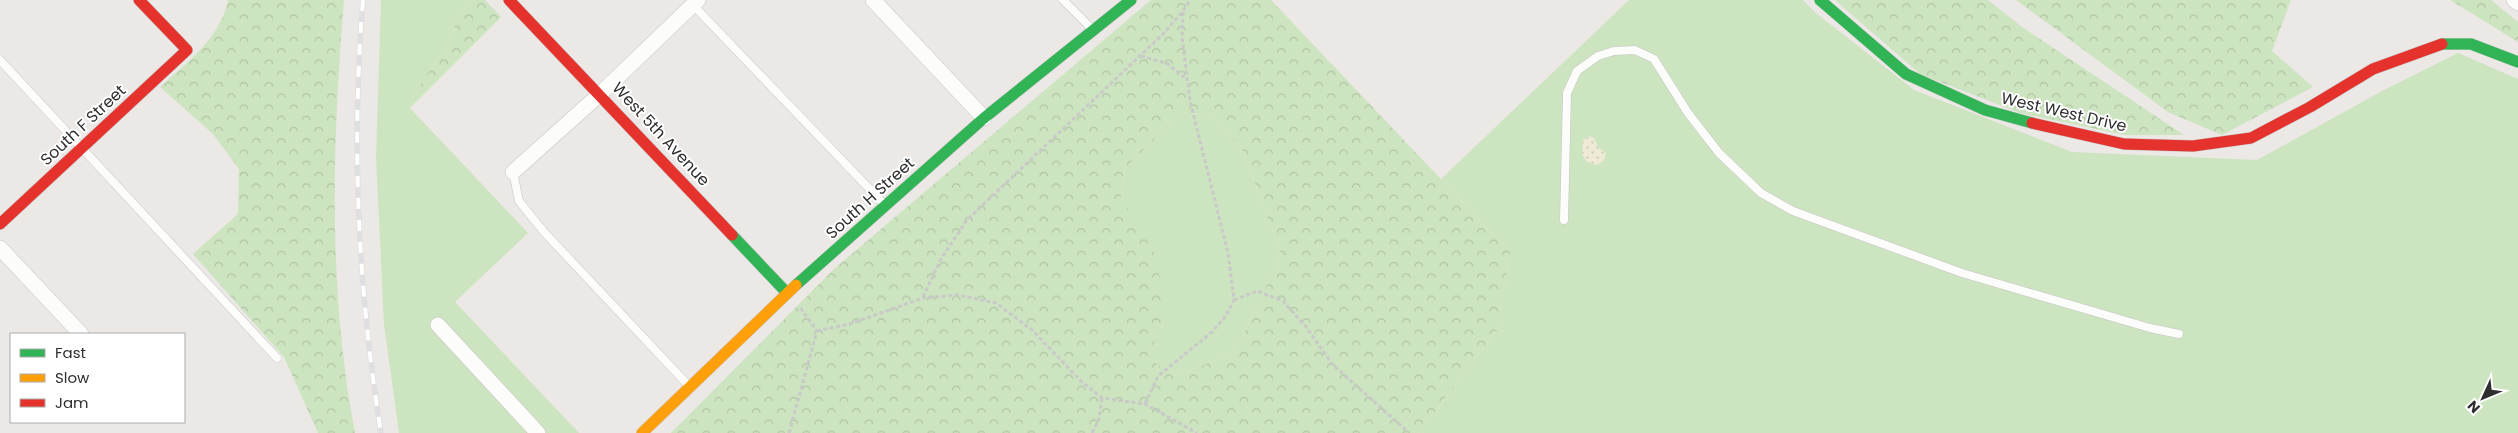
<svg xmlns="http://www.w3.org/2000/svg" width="2518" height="433" viewBox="0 0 2518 433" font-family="Poppins,sans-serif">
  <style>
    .grass { fill: #cde4c0 }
    .forest { fill: url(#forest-crowns); fill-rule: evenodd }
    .sand { fill: url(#sand-dots) }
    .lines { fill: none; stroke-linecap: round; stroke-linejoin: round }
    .lane-casing { stroke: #c6c4c4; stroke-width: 9 }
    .street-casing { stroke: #c6c4c4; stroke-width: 16 }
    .fast-casing { stroke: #c6c4c4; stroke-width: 12 }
    .slow-casing { stroke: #c6c4c4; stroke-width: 12 }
    .jam-casing { stroke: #c6c4c4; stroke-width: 12 }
    .path { stroke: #c9c9c8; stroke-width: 3; stroke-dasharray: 4 2.5; stroke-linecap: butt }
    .lane { stroke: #fcfcfb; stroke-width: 8 }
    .street { stroke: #fcfcfb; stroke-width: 15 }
    .fast { stroke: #30b455; stroke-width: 11 }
    .slow { stroke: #ff9f0a; stroke-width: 11 }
    .jam { stroke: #e5322d; stroke-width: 11 }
    .rail-casing { stroke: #dfdfe1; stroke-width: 5.5 }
    .rail { stroke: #fff; stroke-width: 4; stroke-dasharray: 11; stroke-linecap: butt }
    .labels { text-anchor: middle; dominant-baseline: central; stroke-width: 4; stroke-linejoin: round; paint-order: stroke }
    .street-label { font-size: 16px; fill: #2e2e2e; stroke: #fff }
  </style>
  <defs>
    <pattern id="forest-crowns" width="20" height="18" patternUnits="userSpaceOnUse" patternTransform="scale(1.25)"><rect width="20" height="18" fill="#cde4c0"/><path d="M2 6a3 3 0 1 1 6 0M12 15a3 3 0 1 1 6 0" fill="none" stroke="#b0c4a5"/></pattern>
    <pattern id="sand-dots" width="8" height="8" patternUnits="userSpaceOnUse" patternTransform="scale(1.25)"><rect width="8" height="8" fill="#eeead5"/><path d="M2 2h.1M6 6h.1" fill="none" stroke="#ccc9b7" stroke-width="1.8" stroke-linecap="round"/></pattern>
  </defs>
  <rect width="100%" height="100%" fill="#ebe8e5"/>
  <path class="grass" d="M381,0H474L456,18L453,35L413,96L410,108L528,233L455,302L579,433H399L384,324L376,157Z
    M1629,0H1803L1816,13L1914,90L2072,152L2257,160L2384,90L2458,53L2518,79V433H1418L1497,331L1510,252L1441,179Z
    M1183,112L1211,116L1241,147L1281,254L1235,353L1174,376L1147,357L1163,324L1121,198L1126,167Z"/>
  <path class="forest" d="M228,0H344C332,144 328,291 355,433H318L284,357L193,254L238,214L239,169L213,134L160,87C187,63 221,37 228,0Z
    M474,0H485L501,17L410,108L413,96L453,35L456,18Z
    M1151,0H1271L1510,252L1497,331L1418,433H671L834,269ZM1183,112L1211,116L1241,147L1281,254L1235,353L1174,376L1147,357L1163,324L1158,258L1121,198L1126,167Z
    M1835,0H1988L2022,27L2184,135H2125L2020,113L1920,74Z
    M2016,0H2291L2272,51L2313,87L2222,135L2168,112Z
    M2450,0H2491L2518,22V42Z"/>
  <path class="sand" d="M1589,136L1594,138L1598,147L1606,153L1604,161L1597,165L1587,162L1582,154L1583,140Z"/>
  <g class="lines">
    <defs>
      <path id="lane" d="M1063,0L1092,29
        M693,5L884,204
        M0,60L277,358
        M513,172L519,201L544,232L689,386
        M1564,220L1567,93L1577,71L1598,56L1614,51L1635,50L1654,59L1688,113L1719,153L1761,193L1793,211L1962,273L2150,328L2179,334"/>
      <path id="street" d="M873,0L984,118
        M2514,0L2518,3
        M513,172L600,94L698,0
        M0,248L81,334
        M438,325L538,433"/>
      <path id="fast" d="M1820,0L1906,74L1985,110L2032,123
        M2442,44H2471L2518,62
        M732,235L787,293
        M796,285L984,118L1131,0"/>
      <path id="slow" d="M642,433L796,285"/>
      <path id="jam" d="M509,0L732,235
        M2032,123L2124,144L2193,146L2251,138L2310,107L2373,69L2442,44
        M0,224L187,50L139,0"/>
    </defs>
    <use href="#lane" class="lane-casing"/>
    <use href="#street" class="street-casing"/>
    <use href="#fast" class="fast-casing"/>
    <use href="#slow" class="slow-casing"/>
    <use href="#jam" class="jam-casing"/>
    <path class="path" d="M1141,56L1168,64L1186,79
      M923,297L941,259L967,220L1165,32L1183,11L1190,0
      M1234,300L1257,291L1283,301L1306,327L1333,365L1406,430
      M817,331L850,324L923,298L958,295L996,303L1032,330L1082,382L1102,398L1145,404L1197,433
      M1145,404L1158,376L1212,332L1225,317L1234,300L1228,253L1190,101L1182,37L1183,11
      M789,433L817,331L799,306
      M1092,433L1099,419L1102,398"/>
    <use href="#lane" class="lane"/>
    <use href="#street" class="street"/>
    <use href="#fast" class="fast"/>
    <use href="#slow" class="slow"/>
    <use href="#jam" class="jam"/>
    <defs>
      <path id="rail" d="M363,0C351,144 358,290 381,433"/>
    </defs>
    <use href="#rail" class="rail-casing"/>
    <use href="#rail" class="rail"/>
  </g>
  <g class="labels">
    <g class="street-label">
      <text transform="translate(2064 112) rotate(13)">West West Drive</text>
      <text transform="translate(83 125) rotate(-43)">South F Street</text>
      <text transform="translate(661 134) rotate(47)">West 5th Avenue</text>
      <text transform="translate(870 198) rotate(-42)">South H Street</text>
    </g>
  </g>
  <rect x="10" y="333" width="175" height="90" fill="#ffffff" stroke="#ababab"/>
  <rect x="20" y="349" width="25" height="8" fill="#30b455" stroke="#ababab"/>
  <text x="55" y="358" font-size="15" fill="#2e2e2e">Fast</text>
  <rect x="20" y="374" width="25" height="8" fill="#ff9f0a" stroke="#ababab"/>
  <text x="55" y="383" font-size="15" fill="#2e2e2e">Slow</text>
  <rect x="20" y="399" width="25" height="8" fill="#e5322d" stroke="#ababab"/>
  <text x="55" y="408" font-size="15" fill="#2e2e2e">Jam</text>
  <g transform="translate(2483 398) rotate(226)" stroke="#ffffff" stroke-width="4" paint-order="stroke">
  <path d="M0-4L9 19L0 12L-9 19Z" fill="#2e2e2e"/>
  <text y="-8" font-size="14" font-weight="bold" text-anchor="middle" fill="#2e2e2e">N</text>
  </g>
</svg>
